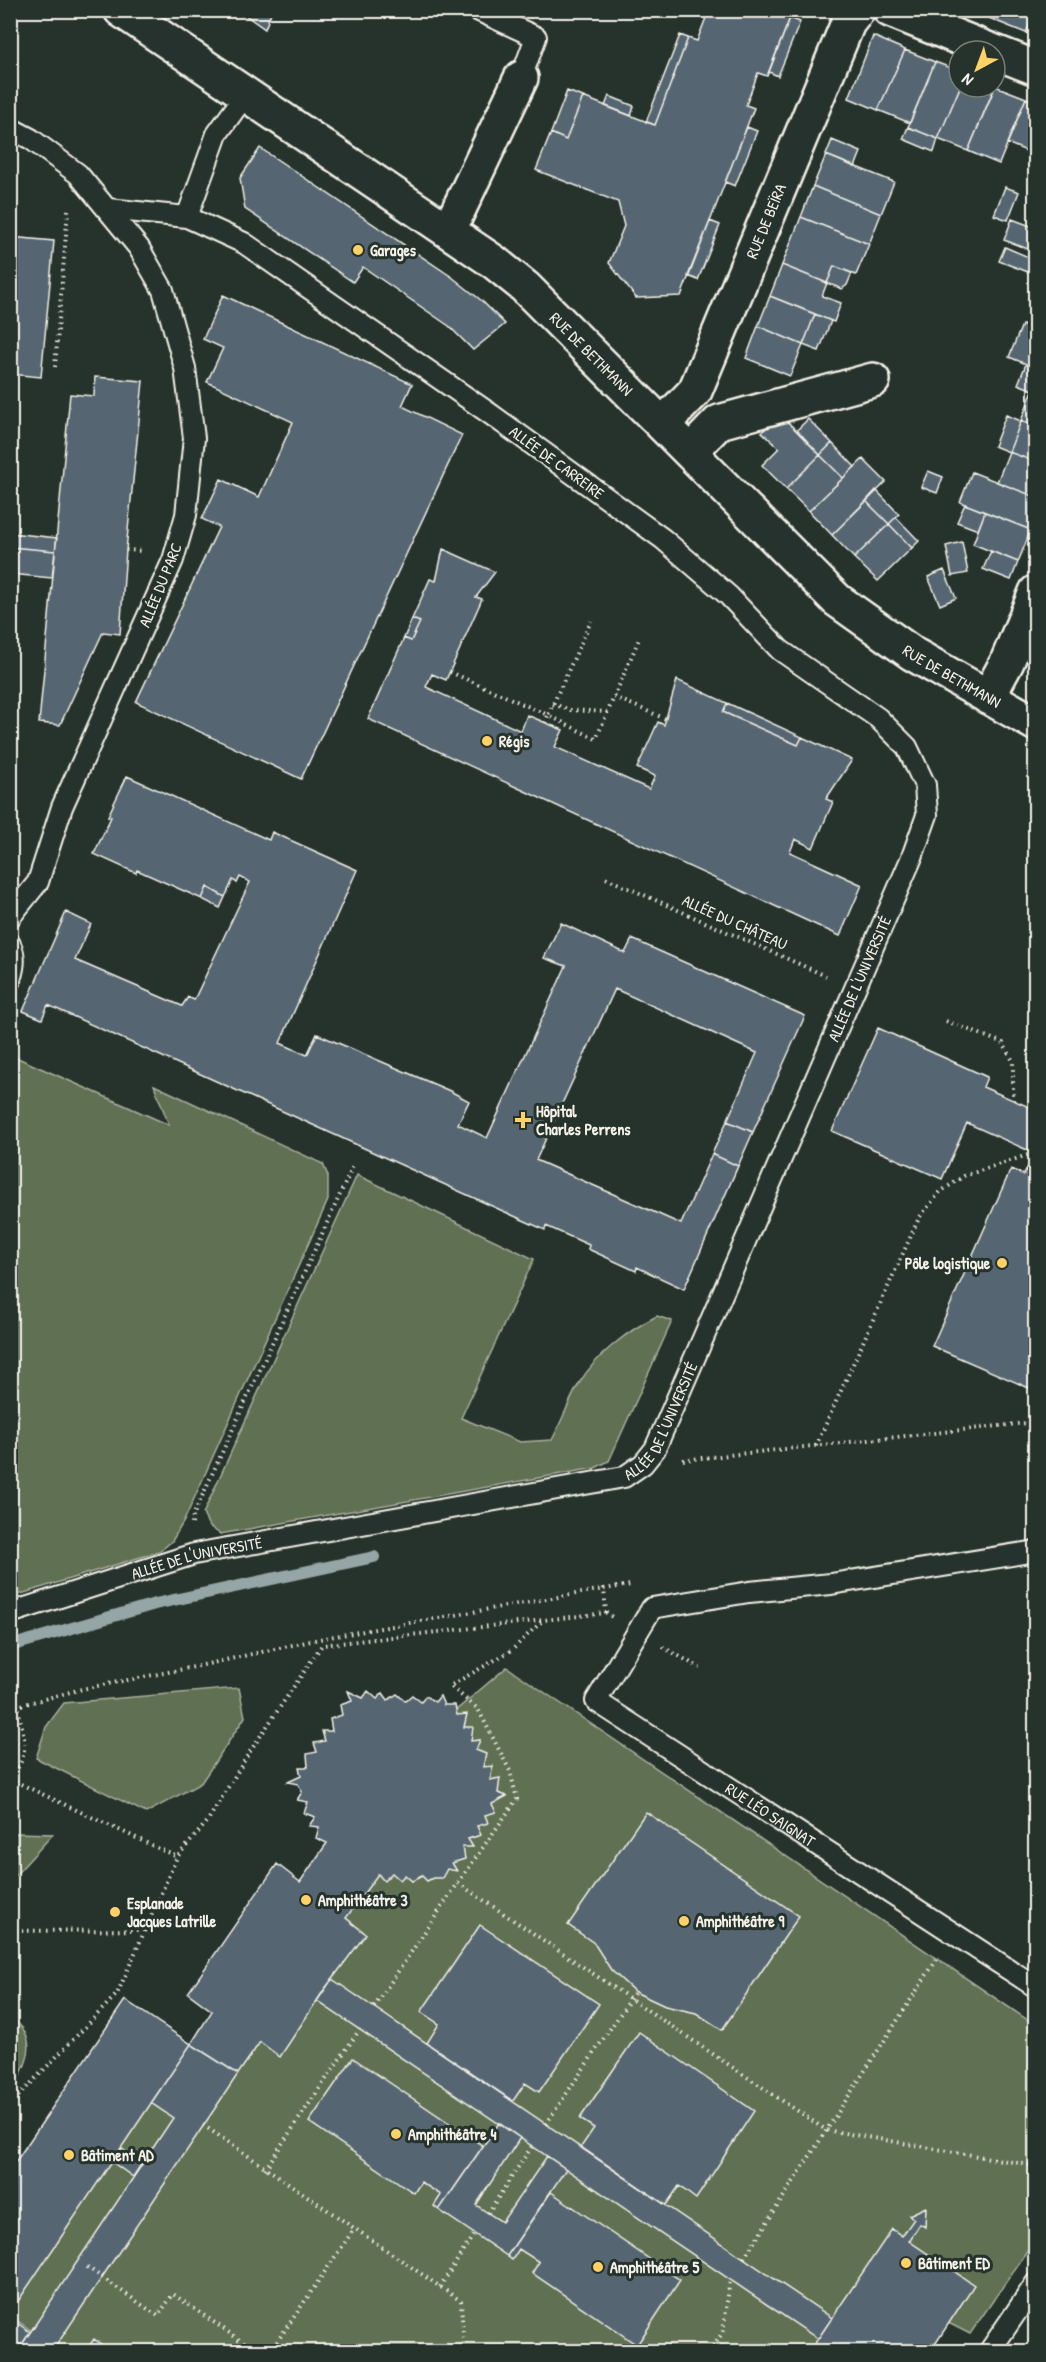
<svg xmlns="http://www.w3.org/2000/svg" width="1046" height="2362" viewBox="0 0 1046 2362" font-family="'Patrick Hand',sans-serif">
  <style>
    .green { fill: #5f7052; stroke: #aab09d; stroke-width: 1.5 }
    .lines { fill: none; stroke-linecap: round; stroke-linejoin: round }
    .stream { stroke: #96a6a6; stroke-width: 12 }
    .building { fill: #556672; stroke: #f4f1e8; stroke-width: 1.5 }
    .lane-casing { stroke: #f4f1e8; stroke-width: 24 }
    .street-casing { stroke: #f4f1e8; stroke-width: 38 }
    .secondary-casing { stroke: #f4f1e8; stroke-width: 38 }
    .path { stroke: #f4f1e8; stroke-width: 4; stroke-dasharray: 1.5 4.5; stroke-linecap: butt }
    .lane { stroke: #26332d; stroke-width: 20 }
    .street { stroke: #26332d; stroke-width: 33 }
    .secondary { stroke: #26332d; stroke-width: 33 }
    .poi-dot { fill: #ffd166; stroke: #26332d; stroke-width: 2 }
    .labels { text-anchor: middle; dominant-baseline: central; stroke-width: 6; stroke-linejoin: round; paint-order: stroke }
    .street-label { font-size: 16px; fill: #f4f1e8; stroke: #26332d }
    .poi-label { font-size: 16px; font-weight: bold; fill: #f4f1e8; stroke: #26332d; text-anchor: start }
  </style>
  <rect width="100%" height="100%" fill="#26332d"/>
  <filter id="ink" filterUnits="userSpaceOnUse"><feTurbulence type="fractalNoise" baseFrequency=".0167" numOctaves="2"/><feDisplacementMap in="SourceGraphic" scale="12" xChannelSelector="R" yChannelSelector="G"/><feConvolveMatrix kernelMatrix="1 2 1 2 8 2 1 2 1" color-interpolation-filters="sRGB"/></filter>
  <g filter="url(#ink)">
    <path class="green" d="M11,1055L169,1125L154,1085L323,1164L328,1176V1200L184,1521L172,1541L160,1551L11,1597Z
      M357,1175L534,1259L461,1418L520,1442L552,1440C562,1421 569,1400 580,1382C597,1354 629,1330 657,1316L672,1321L609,1461L595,1468L220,1534L209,1526L203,1514Z
      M507,1667L1035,2025V2240L970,2334L911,2304L876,2351H60L11,2316L10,2242L192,2048L375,1779Z
      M239,1688L245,1717L201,1783L146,1813L36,1758L46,1727L64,1703Z
      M14,1833L53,1834L11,1880V1838Z
      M11,2017C42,2040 26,2065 11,2092Z"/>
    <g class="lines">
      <path class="stream" d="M10,1646L155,1604L374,1557"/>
    </g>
    <path class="building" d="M238,10H272L265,29Z
      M709,10H793L767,76L758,73L746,105L754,108L681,296L636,298L609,263L624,226L618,202L536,170L551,133L566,140L583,97L655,125L688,38L697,41Z
      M971,10H1000L996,21Z
      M1000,10H1035L1026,33L996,21Z
      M1035,10H1036V37L1026,33Z
      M790,18L800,22L778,76L769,72Z
      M680,35L688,38L655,125L646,122Z
      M873,36L905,50L878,110L849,98Z
      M905,50L935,62L910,123L878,110Z
      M935,62L959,71L960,87L938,139L908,127Z
      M995,86L1026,98L999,164L968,151Z
      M960,87H995L968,151L938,139Z
      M567,91L583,97L566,140L551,133Z
      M609,96L634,106L631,116L605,106Z
      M1026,98L1036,102V155L1007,143Z
      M747,127L757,131L735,186L725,182Z
      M908,127L938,139L934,152L903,139Z
      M832,140L861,152L855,167L826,155Z
      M260,148L452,277L482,301L505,324L473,350L449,326L363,267L353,282L245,209L240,178Z
      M826,155L894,182L881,214L813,186Z
      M813,186L881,214L869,244L801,217Z
      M1005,187L1019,192L1008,220L994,215Z
      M801,217L869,244L856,275L834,266L827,283L782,265Z
      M1012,219L1036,228V252L1004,240Z
      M710,221L720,225L698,280L688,276Z
      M10,237L54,241L41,377L10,374Z
      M1005,247L1033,259L1028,272L999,261Z
      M782,265L827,283L822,296L841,303L834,322L770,296Z
      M834,266L852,273L847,285L842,289L827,283Z
      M223,295L412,384L402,406L462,435L301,779L136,702L219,527L202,519L221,479L259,497L293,422L207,382L223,348L203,339Z
      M770,296L815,314L803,345L758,326Z
      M1036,297V331L1024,326Z
      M815,314L831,321L819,351L803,345Z
      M1022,325L1036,331V368L1009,357Z
      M758,326L803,345L790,376L746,358Z
      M1026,364L1036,368L1033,390L1018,384Z
      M95,377L143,381L126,550L120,634L103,632L60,725L39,723L70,394L94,396Z
      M1033,390L1036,391V427L1021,421Z
      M780,414L820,455L786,489L762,465L779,448L762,432Z
      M1006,415L1021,421L1009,452L994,446Z
      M808,419L832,443L820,455L797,430Z
      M1021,421L1036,427V462L1009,452Z
      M832,443L855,467L843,478L820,455Z
      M1009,452L1036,462V497L997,482Z
      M820,455L843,478L809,511L786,489Z
      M863,459L886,482L832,535L809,511Z
      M928,471L943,477L937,493L921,487Z
      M972,472L1036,497V518L1031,530L960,502Z
      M876,490L899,514L889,524L866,501Z
      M866,501L889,524L854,558L832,535Z
      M965,504L985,512L978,530L957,522Z
      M985,512L1031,530L1018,562L973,544Z
      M896,517L919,541L912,548L889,524Z
      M889,524L912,548L878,581L854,558Z
      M10,533L57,538L55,551L10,547Z
      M962,542L968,573L952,576L946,546Z
      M10,547L55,551L52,578L10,574Z
      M443,549L495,572L476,597L482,599L446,680L432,674L426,687L521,731L527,715L563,730L555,747L649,789L655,776L637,768L658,722L664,725L677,680L727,703L723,712L798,745L802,737L852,760L826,799L833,802L813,848L795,839L790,852L862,885L840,936L368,719L404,638L411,641L420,622L412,619L430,579L436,581Z
      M991,551L1018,562L1011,580L983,569Z
      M944,570L956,598L940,605L928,577Z
      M412,619L420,622L411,641L404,638Z
      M727,703L802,737L798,745L723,712Z
      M127,776L269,840L272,832L357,870L280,1043L307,1055L317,1034L450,1091L469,1101L458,1124L487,1138L566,966L544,958L561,923L625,953L632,939L805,1016L753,1132L727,1121L757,1053L615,989L536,1160L681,1224L712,1154L738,1166L684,1289L637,1267L636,1271L588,1249L589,1245L546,1226L545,1230L48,1005L42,1019L23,1011L66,912L91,924L75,960L182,1006L188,997L194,1000L248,886L250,882L240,877L237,883L233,880L225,897L207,887L202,899L137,870L136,873L94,854L111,817L108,816Z
      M207,887L225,897L220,908L202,899Z
      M878,1028L987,1077L983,1087L1036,1110V1391L932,1346L1011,1169L1024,1175L1034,1153L967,1123L942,1179L832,1131Z
      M727,1121L753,1132L738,1166L712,1154Z
      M348,1691L363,1698L368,1691L377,1699L383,1693L388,1700L397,1694L405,1701L412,1695L421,1702L426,1696L435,1702L440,1696L444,1705H455L457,1715L467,1714L464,1727H473L471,1741L480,1740L476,1750L486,1754L483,1767L493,1766L490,1780L500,1778L498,1793L507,1796L492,1804L496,1812L485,1815L488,1823L477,1826L481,1835L468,1839L473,1847H463L465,1859L452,1863L457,1871L447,1869L442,1878H433L427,1881L422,1876L412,1881L405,1875L400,1880L392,1873L384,1881L378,1874L346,1918L366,1934L324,1990L280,2057L260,2042L238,2074L191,2044L212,2011L188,1993L277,1864L300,1882L327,1843L316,1838L319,1827L309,1826L315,1817L304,1813L308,1802L297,1800L302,1792L298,1784L288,1782L301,1776L299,1767H308L307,1754L317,1752L314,1743L325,1741L322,1731H332L330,1719L342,1715L340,1705L352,1701Z
      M646,1812L799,1916L722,2030L696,2013L665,2006L635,1992L611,1970L594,1943L568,1925Z
      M480,1925L599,2004L539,2092L525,2083L513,2101L427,2043L439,2024L421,2012Z
      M332,1979L832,2318L818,2339L317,2001Z
      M125,2000L191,2044L10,2313V2170Z
      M639,2032L754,2111L696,2199L679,2186L666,2205L581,2147L594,2128L580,2119L581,2117Z
      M191,2044L238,2074L52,2352H17L173,2118L151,2103Z
      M353,2058L483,2146L439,2210L434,2206L441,2195L421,2182L414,2193L309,2122Z
      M499,2123L520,2138L476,2205L488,2213L502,2222L547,2156L566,2169L507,2256L439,2210Z
      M121,2148L142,2163L133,2177L112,2162Z
      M551,2192L680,2280L637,2345L532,2273L539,2262L519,2249L512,2260L507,2256Z
      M926,2207L925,2227L920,2224L909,2241L974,2285L930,2352H809L892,2229L902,2236L914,2219L909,2215Z
      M10,2318L30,2332L21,2346L10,2339Z
      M94,2339L112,2352H85Z"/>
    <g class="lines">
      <defs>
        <g id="lane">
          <path d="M477,10L536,37L521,78"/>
          <path d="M10,128L31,139L78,174L139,248L163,290L185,368L194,438L186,515L173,560L62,807L38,882L10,917"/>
          <path d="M187,217L217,134L246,94"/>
          <path d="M10,944C16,957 14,967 10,980"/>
          <path id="s1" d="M1036,1551L831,1584L749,1592L652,1608L596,1701L1036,1987"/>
          <path id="s2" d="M10,1613L194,1554L624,1477L643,1464L655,1449L912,857L927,815L925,785L907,747L878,718L780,650L729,596L663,539L489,413L244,243L187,217L108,209"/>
          <path d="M989,2352L1036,2283"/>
        </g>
        <g id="street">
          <path d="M890,10L992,51"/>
          <path d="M995,52L1036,68"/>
          <path d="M449,230L521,78"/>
          <path id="s3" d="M663,424L695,391L848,23L858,10"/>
          <path d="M690,452L719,422L873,380"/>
          <path d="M988,697L1007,662L1036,592"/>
        </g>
        <g id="secondary">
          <path id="s4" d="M121,10L494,262L525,287L837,600L913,654L1036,724"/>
        </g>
      </defs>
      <use href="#lane" class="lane-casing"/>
      <use href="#street" class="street-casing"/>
      <use href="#secondary" class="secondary-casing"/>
      <path class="path" d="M55,367L68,210
        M126,550L144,551
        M450,672L548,715L591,621
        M614,697L666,719
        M553,704L570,710L607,712
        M545,723L548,715L596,739L639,639
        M606,878L826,976
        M946,1021L1003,1043L1013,1061V1100
        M816,1446L919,1218L940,1192L964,1176L1034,1153
        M683,1460L1036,1422
        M192,1524L193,1516L354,1164
        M606,1613L604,1589L631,1585
        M663,1647L700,1668
        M10,1708L82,1689L199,1666L324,1638L604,1589
        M10,1777C33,1754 23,1734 17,1706
        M10,1779L177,1857
        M458,1883L517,1799L510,1771L478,1709L450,1686L512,1650L542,1621
        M10,1931L144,1930
        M374,2007L458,1883L826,2130L1036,2166
        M10,2105L117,1994L177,1857L207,1822L249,1753L322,1645L606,1613L612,1617
        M546,2124L635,1992
        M203,2125L461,2301L464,2352
        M265,2169L360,2029
        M488,2213L532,2146
        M744,2258L937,1959
        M87,2267L158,2316L173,2294L257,2352
        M440,2287L474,2234
        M270,2352L354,2229
        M710,2352L723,2332L730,2280"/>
      <use href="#lane" class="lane"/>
      <use href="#street" class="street"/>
      <use href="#secondary" class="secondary"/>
    </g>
  </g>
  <g class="poi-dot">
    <circle cx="358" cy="250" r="6"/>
    <circle cx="487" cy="741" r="6"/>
    <path d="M520 1111h6v6h6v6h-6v6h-6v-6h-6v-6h6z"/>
    <circle cx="1002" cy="1263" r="6"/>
    <circle cx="306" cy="1900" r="6"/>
    <circle cx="115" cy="1912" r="6"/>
    <circle cx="684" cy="1921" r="6"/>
    <circle cx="396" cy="2134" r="6"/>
    <circle cx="69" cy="2155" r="6"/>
    <circle cx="906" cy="2263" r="6"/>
    <circle cx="598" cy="2267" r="6"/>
  </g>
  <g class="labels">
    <g class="street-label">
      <text stroke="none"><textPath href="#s3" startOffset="230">RUE DE BEÏRA</textPath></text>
      <text stroke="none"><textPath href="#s4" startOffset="584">RUE DE BETHMANN</textPath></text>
      <text transform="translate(557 462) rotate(36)">ALLÉE DE CARREIRE</text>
      <text transform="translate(160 585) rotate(-68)">ALLÉE DU PARC</text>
      <text stroke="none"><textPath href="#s4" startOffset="1070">RUE DE BETHMANN</textPath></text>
      <text transform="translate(735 922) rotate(24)">ALLÉE DU CHÂTEAU</text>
      <text stroke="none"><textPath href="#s2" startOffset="1185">ALLÉE DE L'UNIVERSITÉ</textPath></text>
      <text stroke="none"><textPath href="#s2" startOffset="699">ALLÉE DE L'UNIVERSITÉ</textPath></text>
      <text stroke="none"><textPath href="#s2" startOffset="195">ALLÉE DE L'UNIVERSITÉ</textPath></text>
      <text stroke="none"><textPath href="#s1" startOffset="705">RUE LÉO SAIGNAT</textPath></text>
    </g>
    <g class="poi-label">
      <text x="370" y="250">Garages</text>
      <text x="499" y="741">Régis</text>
      <text x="536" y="1111">Hôpital<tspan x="536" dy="18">Charles Perrens</tspan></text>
      <text x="990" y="1263" text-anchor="end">Pôle logistique</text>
      <text x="318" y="1900">Amphithéâtre 3</text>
      <text x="127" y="1903">Esplanade<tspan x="127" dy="18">Jacques Latrille</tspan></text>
      <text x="696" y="1921">Amphithéâtre 9</text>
      <text x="408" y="2134">Amphithéâtre 4</text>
      <text x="81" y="2155">Bâtiment AD</text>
      <text x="918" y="2263">Bâtiment ED</text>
      <text x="610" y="2267">Amphithéâtre 5</text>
    </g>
  </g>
  <rect width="1046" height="2362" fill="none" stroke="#26332d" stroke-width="36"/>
  <rect x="18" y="18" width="1010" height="2326" fill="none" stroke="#f4f1e8" stroke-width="2" filter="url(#ink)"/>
  <g transform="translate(977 69) rotate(221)"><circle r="28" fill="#26332d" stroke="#787f78" stroke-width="1.5"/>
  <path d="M0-4.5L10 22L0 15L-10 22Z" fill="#ffd166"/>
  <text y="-9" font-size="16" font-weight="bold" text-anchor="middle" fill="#f4f1e8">N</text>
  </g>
</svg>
